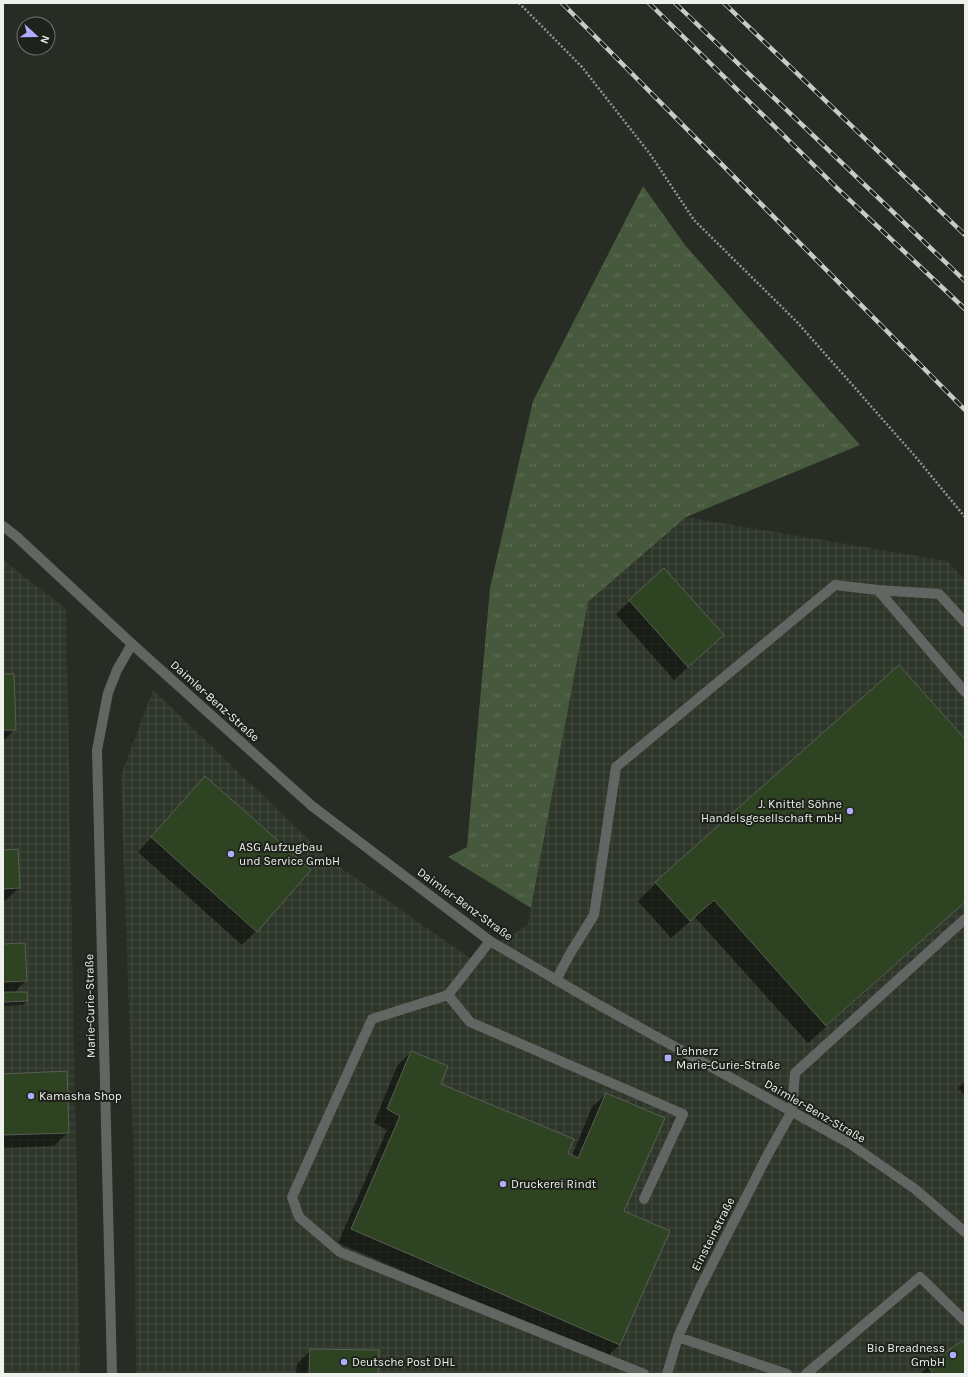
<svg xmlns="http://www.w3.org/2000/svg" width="968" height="1377" viewBox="0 0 968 1377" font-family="Karla,sans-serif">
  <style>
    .industrial { fill: url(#industrial-grid) }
    .grass { fill: url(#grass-tufts) }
    .shadow { fill: #0007 }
    .building { fill: #2e4321; stroke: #595e56 }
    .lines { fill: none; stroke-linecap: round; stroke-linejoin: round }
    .path { stroke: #91948f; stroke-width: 2.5; stroke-dasharray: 2 2; stroke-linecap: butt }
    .minor { stroke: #636562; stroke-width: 10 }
    .rail-casing { stroke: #c8cbc6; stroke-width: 4.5 }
    .rail { stroke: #1e221b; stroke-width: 3; stroke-dasharray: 9; stroke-linecap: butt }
    .poi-dot { fill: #afaefa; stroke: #1e221b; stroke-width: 1.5 }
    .labels { text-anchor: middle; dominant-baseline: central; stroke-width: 4; stroke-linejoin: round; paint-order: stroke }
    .street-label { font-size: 12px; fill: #eef1ec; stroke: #1e221b }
    .poi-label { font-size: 12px; fill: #eef1ec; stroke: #1e221b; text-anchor: start }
  </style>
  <defs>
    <pattern id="industrial-grid" width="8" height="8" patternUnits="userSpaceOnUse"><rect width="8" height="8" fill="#2e3529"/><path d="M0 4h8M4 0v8" fill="none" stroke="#42493e"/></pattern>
    <pattern id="grass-tufts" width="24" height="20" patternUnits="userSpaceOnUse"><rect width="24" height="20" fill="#47593c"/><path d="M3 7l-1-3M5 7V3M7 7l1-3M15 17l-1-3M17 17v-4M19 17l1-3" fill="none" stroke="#627158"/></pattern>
  </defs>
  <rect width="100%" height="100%" fill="#272c25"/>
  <path class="industrial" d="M686,517L947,561L965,580V1374H136L134,1166L121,775L153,690L330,860L471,959L528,925L588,602Z
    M3,560L66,609L80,1374H3Z"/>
  <path class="grass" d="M643,186L685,245L860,445L686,517L588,602L531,908L448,857L467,847L490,588L533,401Z"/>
  <path class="shadow" d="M664,569L723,635L674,680L616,614Z
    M899,666L965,741V902L808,1043L695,917L671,938L638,901L656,883Z
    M3,675L15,729L3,741Z
    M206,777L256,931L242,945L138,852Z
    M3,851L19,888L5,901H3Z
    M3,945L26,980L14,993L27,1001L23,1005L3,1006Z
    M411,1052L440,1084L572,1156L592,1107L606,1094L623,1212L619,1345L606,1358L338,1243L387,1130L374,1123L397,1066Z
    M3,1075L68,1132L54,1146L3,1148Z
    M965,1081V1096L958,1088Z
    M965,1347V1374H920L928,1366Z
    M311,1350L377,1374H296L297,1364Z"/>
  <path class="building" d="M664,568L724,635L688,667L629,600Z
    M899,665L965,739V902L826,1026L714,900L690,921L655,882Z
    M3,674H14L16,730H3Z
    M205,776L311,870L257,932L151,837Z
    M18,849L20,888L3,889V850Z
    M25,943L27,981L3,982V944Z
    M4,992H27L28,1001L4,1002Z
    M411,1051L448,1066L441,1084L574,1139L568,1153L578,1158L606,1093L665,1118L624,1211L670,1231L620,1345L351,1229L400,1116L387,1109Z
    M67,1071L69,1133L3,1135V1074Z
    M962,1341L965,1345V1374H933L927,1365Z
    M310,1349L379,1350L378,1374H309Z"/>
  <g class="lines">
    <path class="path" d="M519,3L582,67L650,154L694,220L797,322L914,455L965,517"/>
    <path class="minor" d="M3,526L17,537L132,644L312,806L490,941L599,1005L849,1143L915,1189L965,1232
      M878,590L965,692
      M490,941L448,995L372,1019L292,1197L299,1217L340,1252L644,1374
      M556,980L571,952L594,915L616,767L835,585L878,590L939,594L965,622
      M448,995L470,1022L683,1114L644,1199
      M678,1337L787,1374
      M112,1374L97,750L108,693L117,670L132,644
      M667,1374L678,1337L700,1288L768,1154L792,1111L795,1073L965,919
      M806,1374L920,1277L965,1321"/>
    <defs>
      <path id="rail" d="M562,3L965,410
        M649,3L838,189L965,309
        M675,3L965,281
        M724,3L965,235"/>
    </defs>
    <use href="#rail" class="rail-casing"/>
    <use href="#rail" class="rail"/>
  </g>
  <g class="poi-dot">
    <circle cx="850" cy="811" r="4"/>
    <circle cx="231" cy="854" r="4"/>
    <rect x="664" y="1054" width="8" height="8" rx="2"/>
    <circle cx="31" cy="1096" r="4"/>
    <circle cx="503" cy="1184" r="4"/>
    <circle cx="953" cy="1355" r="4"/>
    <circle cx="344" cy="1362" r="4"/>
  </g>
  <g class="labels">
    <g class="street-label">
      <text transform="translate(215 701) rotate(42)">Daimler-Benz-Straße</text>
      <text transform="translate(465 904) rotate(36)">Daimler-Benz-Straße</text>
      <text transform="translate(90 1006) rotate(-91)">Marie-Curie-Straße</text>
      <text transform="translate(815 1111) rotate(30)">Daimler-Benz-Straße</text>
      <text transform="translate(713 1234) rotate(-63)">Einsteinstraße</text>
    </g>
    <g class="poi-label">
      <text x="842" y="804" text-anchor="end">J. Knittel Söhne<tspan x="842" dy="14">Handelsgesellschaft mbH</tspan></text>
      <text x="239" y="847">ASG Aufzugbau<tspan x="239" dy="14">und Service GmbH</tspan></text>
      <text x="676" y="1051">Lehnerz<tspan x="676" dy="14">Marie-Curie-Straße</tspan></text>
      <text x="39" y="1096">Kamasha Shop</text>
      <text x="511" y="1184">Druckerei Rindt</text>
      <text x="945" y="1348" text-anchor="end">Bio Breadness<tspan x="945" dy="14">GmbH</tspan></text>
      <text x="352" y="1362">Deutsche Post DHL</text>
    </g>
  </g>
  <rect width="968" height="1377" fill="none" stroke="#eef1ec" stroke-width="8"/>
  <g transform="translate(36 36) rotate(111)"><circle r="19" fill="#1e221b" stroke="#71756f"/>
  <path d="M0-3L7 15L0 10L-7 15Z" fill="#afaefa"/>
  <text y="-6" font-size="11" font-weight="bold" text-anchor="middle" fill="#eef1ec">N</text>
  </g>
</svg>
